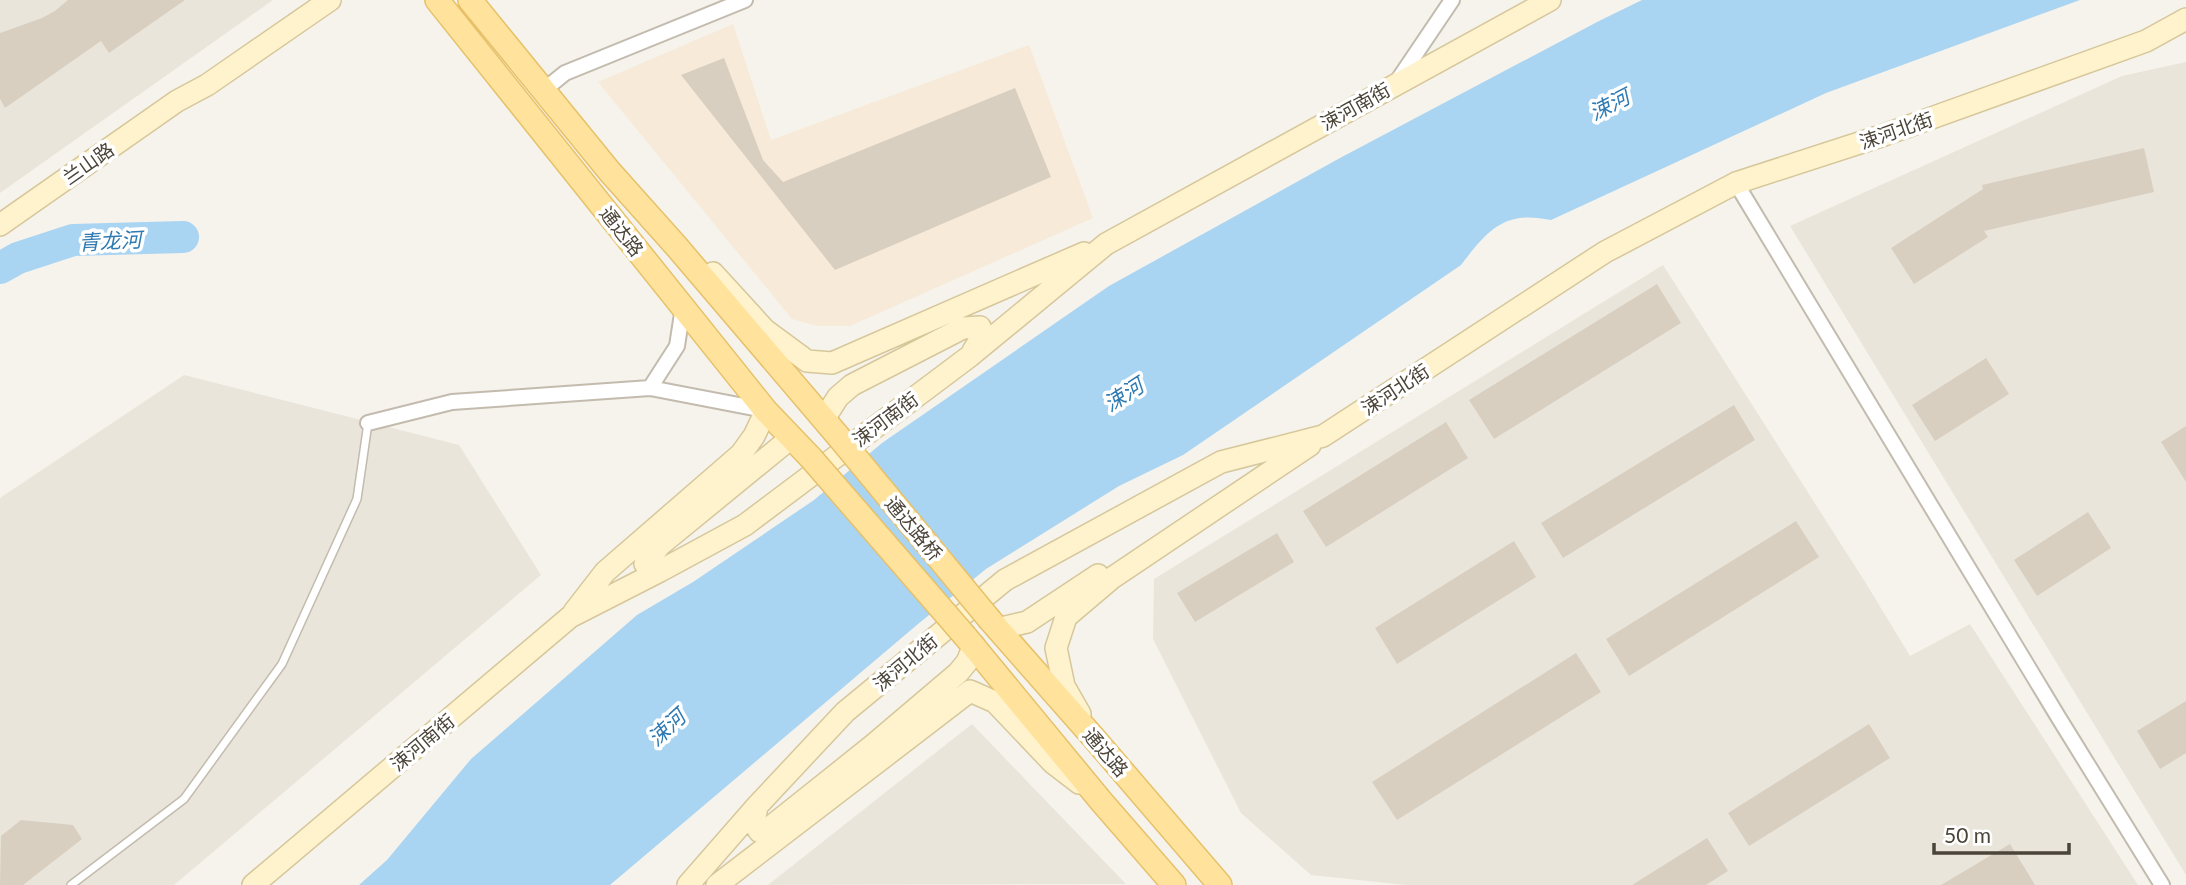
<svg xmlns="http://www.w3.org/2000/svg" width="2186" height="885" viewBox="0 0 2186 885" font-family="Lato,'Noto Sans SC',sans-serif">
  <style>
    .residential { fill: #eae5da }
    .commercial { fill: #f7ead8 }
    .water { fill: #a9d4f2 }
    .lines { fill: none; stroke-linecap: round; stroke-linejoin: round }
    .river { stroke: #a9d4f2; stroke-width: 32 }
    .building { fill: #d8cfc1 }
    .lane-casing { stroke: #c2bbae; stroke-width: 10 }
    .street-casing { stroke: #c2bbae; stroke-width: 18 }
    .secondary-casing { stroke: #d6c79b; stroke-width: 24 }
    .primary-casing { stroke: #e6c16a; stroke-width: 26 }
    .lane { stroke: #fff; stroke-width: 7 }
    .street { stroke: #fff; stroke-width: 14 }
    .secondary { stroke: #fff3cd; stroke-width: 21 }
    .primary { stroke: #ffe39c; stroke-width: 23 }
    .primary-bridge-casing { stroke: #e6c16a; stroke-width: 26; stroke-linecap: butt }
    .primary-bridge { stroke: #ffe39c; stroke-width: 23 }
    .labels { text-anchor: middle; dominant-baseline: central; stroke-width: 7; stroke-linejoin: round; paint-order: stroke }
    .street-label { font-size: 19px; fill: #4b4439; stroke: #fff }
    .water-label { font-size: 21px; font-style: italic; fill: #2e7ab2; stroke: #fff }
  </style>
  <rect width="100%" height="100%" fill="#f6f3ec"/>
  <path class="residential" d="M0,0H273L0,193Z
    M2186,62V875L1790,226L2122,76Z
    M1663,265L1867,585L1910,656L1970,624L2138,885H1406L1311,875L1241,813L1153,639L1154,579Z
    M184,375L459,445L541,575L174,885H0V498Z
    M972,724L1126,884L768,885Z"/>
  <path class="commercial" d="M733,24L771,140L1029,45L1093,218L850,326H817L792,319L598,82Z"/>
  <path class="water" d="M1642,0H2080L1826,93L1551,220C1504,210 1488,230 1461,265L1183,455L1119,486L986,569L918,624L610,885H359L387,860L471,759L637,615L693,582L814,500L882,443L1109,286L1340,158L1599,21Z"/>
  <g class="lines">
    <path class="river" d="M0,268L18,258L73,240L183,237"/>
  </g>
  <path class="building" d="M68,0H185L109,53L101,41L5,108L0,99V33L42,18L55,11Z
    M724,58L763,160L783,182L1015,88L1051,177L835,270L681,75Z
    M2144,148L2154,192L1984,231L1988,237L1914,284L1891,248L1983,189L1982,185Z
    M1657,284L1681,323L1494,439L1469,400Z
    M1986,358L2009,394L1935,441L1912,405Z
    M1734,405L1755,440L1563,558L1541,523Z
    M1446,422L1468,458L1326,547L1303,511Z
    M2186,426V482L2161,442Z
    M2088,512L2111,548L2037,596L2014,560Z
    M1796,521L1819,557L1629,676L1606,639Z
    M1277,533L1294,562L1195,622L1177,593Z
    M1514,541L1536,577L1397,664L1375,628Z
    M1576,653L1601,692L1397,820L1372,782Z
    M2186,701V753L2160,769L2137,731Z
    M1869,724L1890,758L1749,846L1728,813Z
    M21,820L73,825L82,839L23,885H0L1,836Z
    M1707,838L1728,871L1706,885H1632Z
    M2010,844L2035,885H1941Z"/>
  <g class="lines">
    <defs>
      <path id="lane" d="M71,885L184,799L282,664L357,499L368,423"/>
      <path id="street" d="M1396,83L1452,0
        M544,90L565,73L745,0
        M1736,183L2057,715L2162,885
        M650,388L677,346L683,307
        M368,423L452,402L650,388L764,410"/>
      <path id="secondary" d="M0,225L177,101L207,85L330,0
        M713,273L765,330L807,361L832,363L1084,253
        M824,419L838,397L852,385L963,328L980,327L983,335L973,351
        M660,571L645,564L660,545L791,438
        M574,612L605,572L741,454L754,436L766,411
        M997,629L1027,622L1098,575
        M1080,714L1064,686L1056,648L1066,617L1112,578L1310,445
        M757,806L754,823L759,831L768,829L872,746L958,673L967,662L974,645
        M253,885L570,617L660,571L745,525L970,356L1106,244L1550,0
        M688,885L757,806L845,712L1005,580L1221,462L1323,436L1605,252L1736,183L1884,135L2146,41L2186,19
        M717,885L970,691L995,702L1053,763L1079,783"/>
      <path id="primary" d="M437,0L766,411L811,458
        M470,0L610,172L677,247L838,436
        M990,620L1093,737L1220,885
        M965,636L1101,801L1174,885"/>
    </defs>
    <use href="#lane" class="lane-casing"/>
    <use href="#street" class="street-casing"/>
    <use href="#secondary" class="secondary-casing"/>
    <use href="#primary" class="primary-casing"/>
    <use href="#lane" class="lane"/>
    <use href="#street" class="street"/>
    <use href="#secondary" class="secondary"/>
    <use href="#primary" class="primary"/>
    <defs>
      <path id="primary-bridge" d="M838,436L990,620
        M811,458L965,636"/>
    </defs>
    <use href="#primary-bridge" class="primary-bridge-casing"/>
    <use href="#primary-bridge" class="primary-bridge"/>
  </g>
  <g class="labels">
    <g class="street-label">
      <text transform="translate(1355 106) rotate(-29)">涑河南街</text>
      <text transform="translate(1896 130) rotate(-19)">涑河北街</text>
      <text transform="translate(88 163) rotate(-35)">兰山路</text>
      <text transform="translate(622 231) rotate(52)">通达路</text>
      <text transform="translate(1395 389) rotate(-33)">涑河北街</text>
      <text transform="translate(885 419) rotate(-37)">涑河南街</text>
      <text transform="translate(914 528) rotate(50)">通达路桥</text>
      <text transform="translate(905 662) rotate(-40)">涑河北街</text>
      <text transform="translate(422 742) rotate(-40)">涑河南街</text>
      <text transform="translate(1106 752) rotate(49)">通达路</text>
    </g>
    <g class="water-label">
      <text transform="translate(1609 104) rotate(-27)">涑河</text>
      <text transform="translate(110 240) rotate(-3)">青龙河</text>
      <text transform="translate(1123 394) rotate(-33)">涑河</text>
      <text transform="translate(666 727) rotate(-43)">涑河</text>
    </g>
  </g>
  <path d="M1934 843v10h135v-10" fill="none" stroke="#4b4439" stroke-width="3.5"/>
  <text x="1944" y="843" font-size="21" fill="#4b4439" stroke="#ffffff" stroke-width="5" paint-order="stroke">50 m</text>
</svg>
